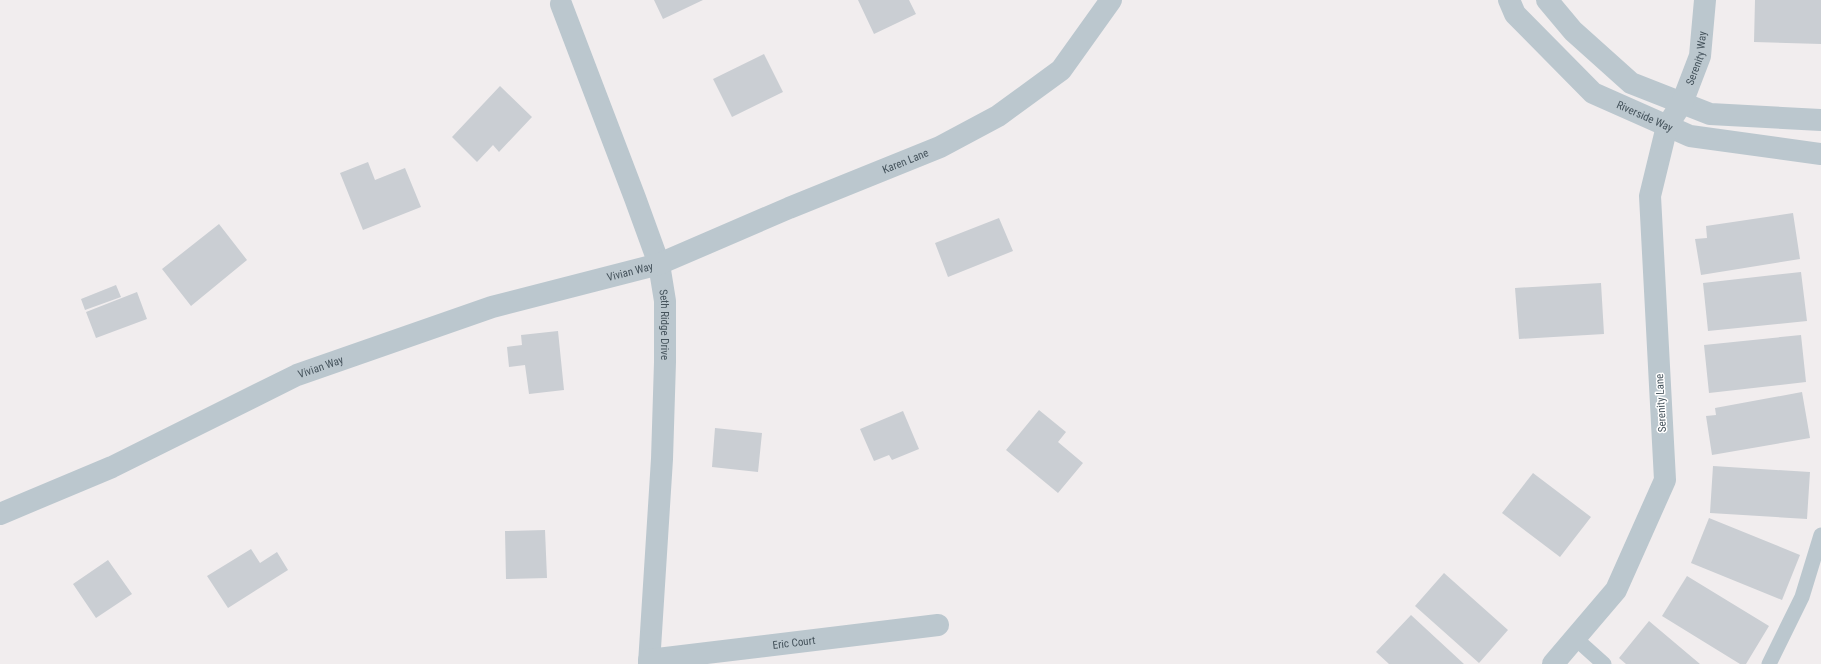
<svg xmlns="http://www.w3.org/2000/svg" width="1821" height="664" viewBox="0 0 1821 664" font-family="'Roboto Condensed',sans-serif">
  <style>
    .building { fill: #caced3 }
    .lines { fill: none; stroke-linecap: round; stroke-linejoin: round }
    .lane { stroke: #bbc7ce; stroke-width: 15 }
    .street { stroke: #bbc7ce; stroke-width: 22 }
    .labels { text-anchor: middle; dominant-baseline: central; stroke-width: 3; stroke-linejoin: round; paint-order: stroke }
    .street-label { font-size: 11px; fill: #45535c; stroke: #fff }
  </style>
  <rect width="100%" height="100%" fill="#f1edee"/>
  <path class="building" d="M654,0H703L663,19Z
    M858,0H909L916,14L874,34Z
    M1755,0H1821V44L1754,42Z
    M764,54L783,92L732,117L713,79Z
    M500,86L532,117L499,152L493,145L477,162L452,137Z
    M368,162L375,180L405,168L421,207L363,230L340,173Z
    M1793,213L1800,259L1701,275L1695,239L1707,238L1706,226Z
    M999,218L1013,251L948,277L935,243Z
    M219,224L247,260L191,306L162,269Z
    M1801,272L1807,321L1708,331L1703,283Z
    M1601,283L1604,334L1519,339L1515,288Z
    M116,285L121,297L85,310L81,299Z
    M137,292L147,319L96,338L86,312Z
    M558,331L564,390L529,394L525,365L509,367L507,347L522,345L521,335Z
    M1801,335L1806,382L1709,393L1704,345Z
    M1802,392L1810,438L1712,455L1706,416L1716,415L1715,408Z
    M1039,410L1066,432L1058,442L1083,463L1058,493L1006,450Z
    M903,411L919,449L892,460L889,455L874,461L860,429Z
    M715,428L762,433L758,472L712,467Z
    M1713,466L1810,472L1807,519L1710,513Z
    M1533,473L1591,517L1560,557L1502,513Z
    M1709,518L1800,555L1782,600L1691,563Z
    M545,530L547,578L506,579L505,531Z
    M251,549L260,563L277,552L288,570L228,608L207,576Z
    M108,560L132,594L96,618L73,584Z
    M1444,573L1508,630L1479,663L1415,606Z
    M1687,576L1769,626L1746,664H1740L1662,616Z
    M1411,615L1464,664H1389L1376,652Z
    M1649,621L1700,664H1626L1619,658Z"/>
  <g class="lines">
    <path class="lane" d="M1575,638L1604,664
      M1769,664L1802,597L1821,535"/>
    <g class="street">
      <path id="s1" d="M1509,0L1515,14L1593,93L1690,136L1821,154"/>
      <path d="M1547,0L1573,31L1631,83L1710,114L1821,120"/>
      <path id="s2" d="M561,4L635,198L659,264L665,301V362L662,459L649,664"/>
      <path id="s3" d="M0,514L112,467L297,375L492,307L659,264L789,208L940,147L998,116L1061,70L1111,0"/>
      <path id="s4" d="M649,660L938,625"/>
      <path id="s5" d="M1553,664L1616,590L1665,480L1650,196L1667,126L1682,103L1700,56L1705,0"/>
    </g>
  </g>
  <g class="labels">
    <g class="street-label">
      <text stroke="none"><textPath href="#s5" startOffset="649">Serenity Way</textPath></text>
      <text stroke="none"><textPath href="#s1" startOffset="183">Riverside Way</textPath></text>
      <text stroke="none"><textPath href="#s3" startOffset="974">Karen Lane</textPath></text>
      <text stroke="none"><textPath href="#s3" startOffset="677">Vivian Way</textPath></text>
      <text stroke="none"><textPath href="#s2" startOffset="339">Seth Ridge Drive</textPath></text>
      <text stroke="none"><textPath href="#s3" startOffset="353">Vivian Way</textPath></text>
      <text transform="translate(1661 403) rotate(-93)">Serenity Lane</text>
      <text stroke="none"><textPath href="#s4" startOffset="146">Eric Court</textPath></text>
    </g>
  </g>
</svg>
